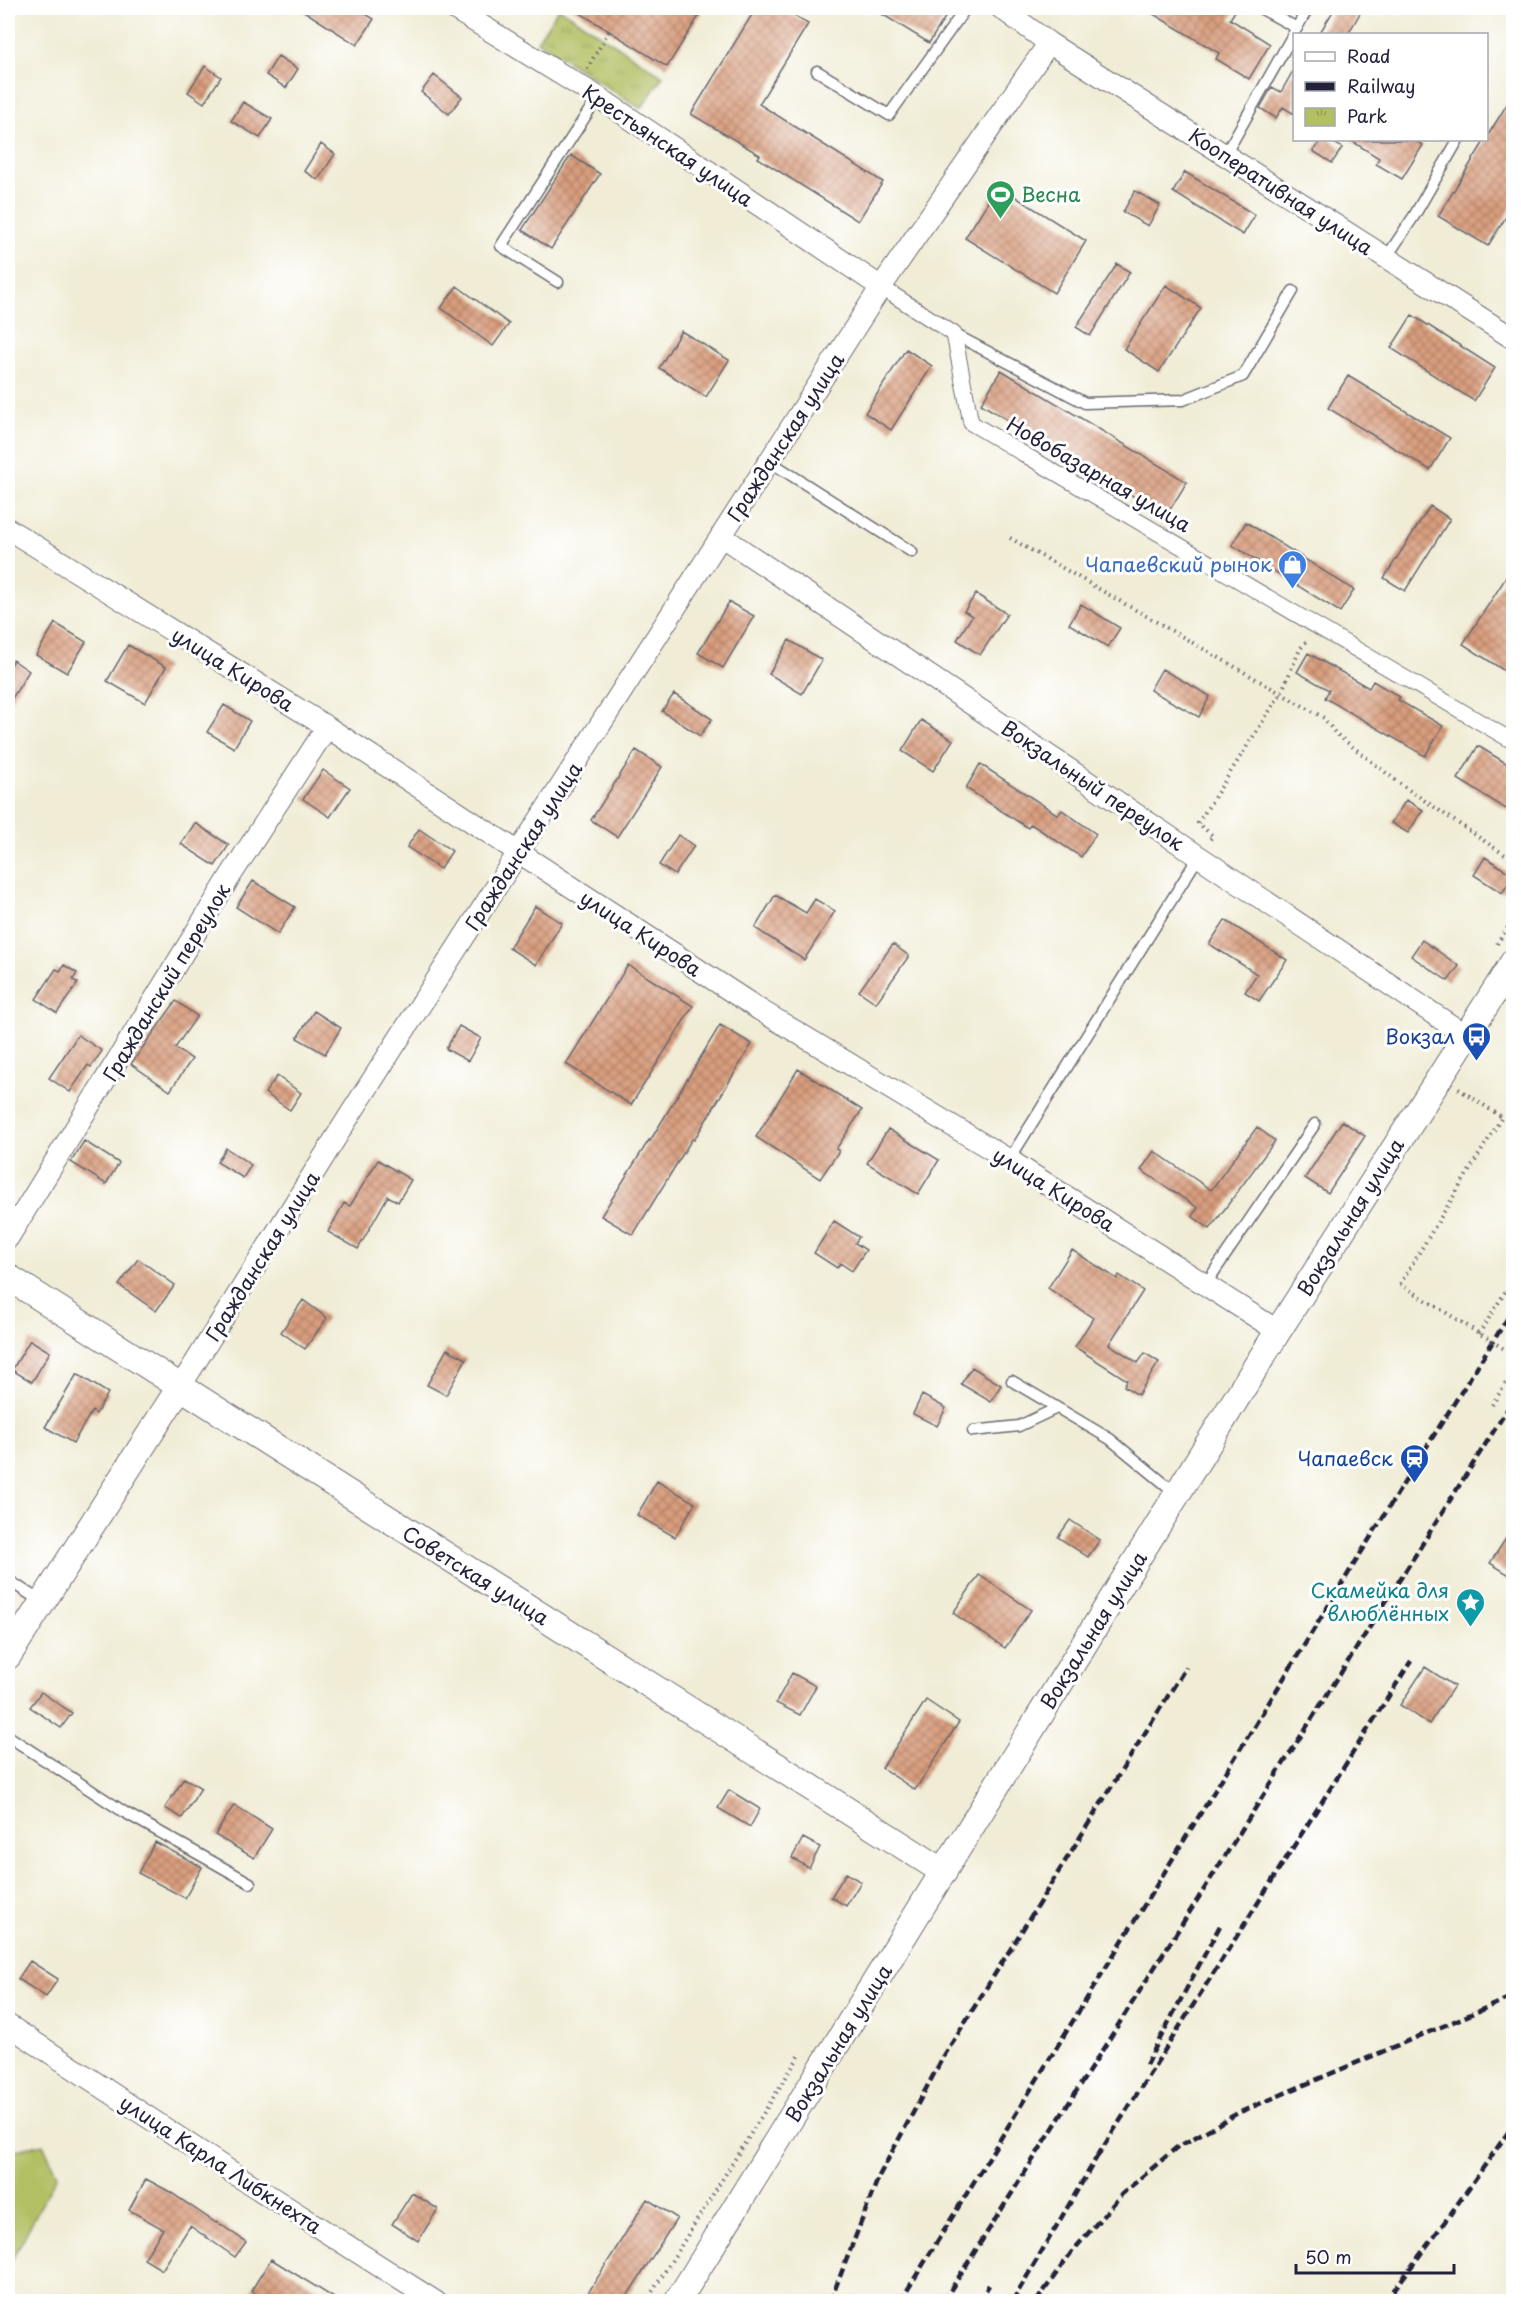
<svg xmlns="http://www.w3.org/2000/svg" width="1521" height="2309" viewBox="0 0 1521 2309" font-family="'Playpen Sans',sans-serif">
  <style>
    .grass { fill: #b2c063; stroke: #6a714f; stroke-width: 1.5 }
    .park { fill: url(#park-tufts); stroke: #6a714f; stroke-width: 1.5 }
    .building { fill: url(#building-cross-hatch) }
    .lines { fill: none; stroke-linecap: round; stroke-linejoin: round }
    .service-casing { stroke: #6a6971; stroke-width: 13 }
    .pedestrian-casing { stroke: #6a6971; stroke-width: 17 }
    .minor-casing { stroke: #6a6971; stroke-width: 23 }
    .tertiary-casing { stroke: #6a6971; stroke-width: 28 }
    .path { stroke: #6a6971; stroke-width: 4; stroke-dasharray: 1.5 4.5; stroke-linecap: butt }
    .service { stroke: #fff; stroke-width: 10 }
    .pedestrian { stroke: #fff; stroke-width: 15 }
    .minor { stroke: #fff; stroke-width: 21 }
    .tertiary { stroke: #fff; stroke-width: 26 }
    .rail { stroke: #22223b; stroke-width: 4.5; stroke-dasharray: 9 4.5; stroke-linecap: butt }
    .path-bridge { stroke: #6a6971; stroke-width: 4; stroke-dasharray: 1.5 4.5; stroke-linecap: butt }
    .labels { text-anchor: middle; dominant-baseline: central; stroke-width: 6; stroke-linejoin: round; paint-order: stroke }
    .street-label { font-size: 20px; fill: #22223b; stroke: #fff }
    .leisure-label { font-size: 20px; fill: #27864d; stroke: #fff; text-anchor: start }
    .shop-label { font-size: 20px; fill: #366cbe; stroke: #fff; text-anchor: end }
    .transit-label { font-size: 20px; fill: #164399; stroke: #fff; text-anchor: end }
    .culture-label { font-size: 20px; fill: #0d838f; stroke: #fff; text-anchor: end }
  </style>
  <defs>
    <pattern id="park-tufts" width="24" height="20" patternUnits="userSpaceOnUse" patternTransform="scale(1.5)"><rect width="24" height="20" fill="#b2c063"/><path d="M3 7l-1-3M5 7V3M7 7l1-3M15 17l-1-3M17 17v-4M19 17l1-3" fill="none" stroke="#909c53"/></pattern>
    <pattern id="building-cross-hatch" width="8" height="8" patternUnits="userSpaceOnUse" patternTransform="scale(1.5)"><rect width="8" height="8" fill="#d99e7e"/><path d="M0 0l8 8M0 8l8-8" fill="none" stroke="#b08068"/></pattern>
  </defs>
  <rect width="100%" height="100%" fill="#fff"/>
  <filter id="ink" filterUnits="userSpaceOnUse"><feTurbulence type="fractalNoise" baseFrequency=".0167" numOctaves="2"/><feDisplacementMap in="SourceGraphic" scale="12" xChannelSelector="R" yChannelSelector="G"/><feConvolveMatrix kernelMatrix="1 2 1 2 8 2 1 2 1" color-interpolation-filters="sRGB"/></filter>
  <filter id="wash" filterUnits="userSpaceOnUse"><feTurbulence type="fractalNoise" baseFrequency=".008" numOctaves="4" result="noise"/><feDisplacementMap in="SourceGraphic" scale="24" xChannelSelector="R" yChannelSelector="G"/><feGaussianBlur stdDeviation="1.35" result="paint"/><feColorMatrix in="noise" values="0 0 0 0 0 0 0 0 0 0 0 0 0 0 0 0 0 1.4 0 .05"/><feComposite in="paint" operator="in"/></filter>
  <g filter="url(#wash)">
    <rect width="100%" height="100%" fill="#f0ecd5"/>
    <path class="grass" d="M43,2144L57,2175L8,2268V2158L12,2151Z"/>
    <path class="park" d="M559,8L663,76L641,109L537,41Z"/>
    <g id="blocks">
      <path class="building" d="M299,8H356L374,19L357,45Z
        M572,8H704L667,67Z
        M756,8H781L808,24L759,104L883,182L858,221L758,158L760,155L691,114Z
        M872,8H951L929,43Z
        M1143,8H1237L1230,19L1270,44L1249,79L1216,59L1219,53Z
        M1335,8H1363L1348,34H1319Z
        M278,56L298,69L286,88L266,75Z
        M205,66L221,77L204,103L188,92Z
        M1294,69V114L1283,107L1276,118L1260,108L1272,87L1281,92Z
        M434,75L462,97L449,114L421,92Z
        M1514,93V204L1488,246L1438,216Z
        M243,102L272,119L260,138L231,121Z
        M1321,140H1330L1342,148L1332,163L1313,151Z
        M1350,140H1414L1423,145L1402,179L1376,164L1379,158Z
        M321,144L335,154L318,180L304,171Z
        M571,155L600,174L551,249L522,230Z
        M1185,172L1255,215L1243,235L1173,192Z
        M998,186L1086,241L1054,293L965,238Z
        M1135,191L1160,205L1148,226L1123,212Z
        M1117,264L1130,272L1090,336L1076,327Z
        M1166,285L1201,308L1159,372L1124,349Z
        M457,286L509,324L493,346L441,308Z
        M1412,315L1495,368L1474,401L1391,348Z
        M681,331L729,360L706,397L659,368Z
        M906,349L932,366L891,430L865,413Z
        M1001,370L1187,482L1166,516L981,404Z
        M1348,376L1450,438L1430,470L1328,408Z
        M1430,506L1450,519L1405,591L1384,578Z
        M1246,522L1354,590L1340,612L1232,545Z
        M1514,565V677L1463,644Z
        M976,594L1007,614L980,655L957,640L972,616L964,611Z
        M729,602L754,616L723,668L698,653Z
        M1081,604L1120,628L1108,647L1069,624Z
        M55,623L86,642L67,673L36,655Z
        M789,640L822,660L802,694L769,674Z
        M128,645L166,667L145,703L107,681Z
        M1308,653L1369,688L1373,681L1400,697L1398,700L1443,726L1425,756L1325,698L1329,690L1297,672Z
        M13,660L29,671L8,705V670Z
        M1162,669L1210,696L1199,717L1150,690Z
        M674,694L712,719L700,736L662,711Z
        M224,705L250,721L234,748L207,732Z
        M921,720L953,740L933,771L902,751Z
        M1478,746L1514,768V814L1458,779Z
        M636,750L662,767L617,837L591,820Z
        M980,764L1058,815L1062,810L1096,834L1081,857L1031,824L1028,828L966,788Z
        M323,770L350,788L330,817L303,799Z
        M1406,800L1423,810L1408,833L1391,823Z
        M195,823L229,845L215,866L181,844Z
        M419,829L452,851L440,869L407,847Z
        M678,835L694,846L675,875L659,865Z
        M1485,857L1514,876L1502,893L1474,875Z
        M253,881L295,907L278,934L236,907Z
        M775,895L806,913L815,899L835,911L804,960L755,928Z
        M535,906L562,923L536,965L509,948Z
        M1225,920L1287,960L1259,1001L1245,992L1257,974L1209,944Z
        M1422,940L1459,966L1448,981L1411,956Z
        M893,944L909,956L876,1003L859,991Z
        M64,965L77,973L73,980L78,983L57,1013L36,999L56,969L60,971Z
        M628,965L693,1006L631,1105L566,1064Z
        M176,1001L197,1016L175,1048L192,1059L170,1091L131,1064Z
        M314,1011L341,1028L325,1054L297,1038Z
        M720,1025L752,1044L694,1140L692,1139L633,1235L601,1216L649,1140L650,1141Z
        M459,1026L481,1038L468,1061L446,1049Z
        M78,1035L102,1051L91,1067L88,1065L70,1092L49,1078Z
        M798,1069L862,1110L836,1149L839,1151L820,1179L756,1137Z
        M277,1076L301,1093L290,1110L265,1093Z
        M1342,1121L1365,1136L1328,1193L1305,1178Z
        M1257,1127L1275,1141L1210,1229L1192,1216L1198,1208L1141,1170L1154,1151L1211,1190Z
        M888,1129L939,1160L918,1194L867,1163Z
        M84,1141L119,1163L106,1184L71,1162Z
        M226,1148L251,1165L243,1178L217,1162Z
        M378,1160L411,1180L398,1202L388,1196L358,1249L328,1232L344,1203L350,1206Z
        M834,1221L859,1237L855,1243L866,1250L852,1271L840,1263L837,1268L814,1253Z
        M1072,1250L1117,1279L1119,1275L1143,1291L1109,1344L1138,1363L1145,1353L1159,1362L1138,1395L1124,1386L1127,1380L1075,1347L1093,1318L1048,1288Z
        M138,1259L175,1285L156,1311L119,1285Z
        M303,1300L327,1318L305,1349L281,1332Z
        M30,1340L50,1352L32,1382L12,1370Z
        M447,1349L466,1359L446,1395L427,1385Z
        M972,1367L1001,1385L991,1402L961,1384Z
        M77,1374L108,1393L96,1414L92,1411L73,1443L45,1427Z
        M922,1395L946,1408L937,1426L913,1414Z
        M657,1481L695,1503L675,1537L637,1515Z
        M1070,1520L1100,1540L1088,1557L1058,1537Z
        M1514,1526V1578L1490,1563Z
        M979,1575L1031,1610L1005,1648L953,1613Z
        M1425,1667L1454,1686L1429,1724L1400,1705Z
        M792,1673L816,1686L800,1715L776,1703Z
        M41,1692L72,1713L61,1728L30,1707Z
        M926,1700L959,1722L915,1790L882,1768Z
        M184,1778L201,1788L182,1818L165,1808Z
        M729,1790L760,1809L750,1827L718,1808Z
        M234,1805L272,1829L254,1858L215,1835Z
        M803,1838L820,1847L809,1868L792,1858Z
        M155,1842L202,1867L185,1898L138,1873Z
        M846,1873L861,1882L846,1906L831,1897Z
        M30,1961L58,1979L46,1997L18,1979Z
        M146,2179L170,2192L216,2223L217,2222L246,2242L235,2257L190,2226L162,2270L144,2259L163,2229L129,2210Z
        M412,2193L438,2209L418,2241L392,2224Z
        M647,2199L677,2218L624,2301H583Z
        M271,2259L339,2301H267L251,2291Z"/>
    </g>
  </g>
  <g filter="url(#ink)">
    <use href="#blocks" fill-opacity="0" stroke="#6a6971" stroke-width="1.5"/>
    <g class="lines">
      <defs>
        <path id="service" d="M1260,8L1297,28
          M817,71L889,115L966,8
          M1225,155L1308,8
          M1386,258L1414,216L1458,140
          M558,282L501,246L598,97
          M954,334L1085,403L1183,400L1243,376L1293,291
          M769,461L912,552
          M1009,1160L1199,856
          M1205,1285L1315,1124
          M1012,1381L1110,1439L1177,1494
          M973,1431L1019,1426L1057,1408
          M8,1580L42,1602
          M8,1736L124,1812L250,1883"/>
        <path id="pedestrian" d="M881,287L954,334L971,423L1514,742"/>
        <path id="minor" d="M453,8L598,97L881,287
          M1001,8L1049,43L1514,339
          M8,529L327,727L760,1010L1009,1160L1278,1331
          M721,536L1465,1035
          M8,1238L231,875L327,727
          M180,1387L348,1118L881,287L1049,43
          M8,2025L219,2164L436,2302"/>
        <path id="tertiary" d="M8,1277L944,1872
          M8,1656L180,1387
          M677,2302L1278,1331L1514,961"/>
      </defs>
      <use href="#service" class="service-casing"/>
      <use href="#pedestrian" class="pedestrian-casing"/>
      <use href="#minor" class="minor-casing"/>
      <use href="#tertiary" class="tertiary-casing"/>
      <path class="path" d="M587,69L609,31
        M1010,538L1324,718L1335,733L1403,786L1514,861
        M1210,839L1213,836L1198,823L1281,693L1300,649L1308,639
        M1497,944L1514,918
        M1400,1284L1502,1117L1457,1088
        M1479,1334L1512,1281
        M1492,1405L1514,1370
        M646,2302L801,2053"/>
      <use href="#service" class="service"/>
      <use href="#pedestrian" class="pedestrian"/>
      <use href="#minor" class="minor"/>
      <use href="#tertiary" class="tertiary"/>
      <path class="rail" d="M1146,2065L1222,1922
        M1097,2157L1411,1661
        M830,2302L879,2176L942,2059L1186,1667
        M900,2302L1407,1478L1514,1308
        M943,2302L1514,1399
        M979,2302L989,2285
        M1012,2302L1101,2150
        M1036,2302L1071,2253L1122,2194L1176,2148L1238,2113L1514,1996
        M1385,2302L1449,2216L1514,2124"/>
      <path class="path-bridge" d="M1400,1284L1514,1355"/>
    </g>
  </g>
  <defs>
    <symbol id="stadium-pin" viewBox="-11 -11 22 30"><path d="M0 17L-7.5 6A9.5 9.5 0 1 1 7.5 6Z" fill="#2e9e5b" stroke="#fff"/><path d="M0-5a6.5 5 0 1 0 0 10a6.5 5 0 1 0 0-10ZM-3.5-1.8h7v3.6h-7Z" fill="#fff"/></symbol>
    <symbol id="shop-pin" viewBox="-11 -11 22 30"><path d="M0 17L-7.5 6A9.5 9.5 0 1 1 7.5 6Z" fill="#3f7fe0" stroke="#fff"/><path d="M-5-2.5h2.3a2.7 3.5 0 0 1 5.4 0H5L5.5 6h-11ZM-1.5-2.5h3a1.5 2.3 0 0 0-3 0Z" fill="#fff"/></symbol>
    <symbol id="bus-pin" viewBox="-11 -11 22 30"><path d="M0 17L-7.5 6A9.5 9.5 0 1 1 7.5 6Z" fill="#1a4fb4" stroke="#fff"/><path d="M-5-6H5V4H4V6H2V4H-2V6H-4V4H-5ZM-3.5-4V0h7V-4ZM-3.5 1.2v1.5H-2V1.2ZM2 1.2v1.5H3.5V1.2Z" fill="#fff"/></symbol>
    <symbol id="station-pin" viewBox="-11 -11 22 30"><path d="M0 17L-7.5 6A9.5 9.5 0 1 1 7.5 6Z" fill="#1a4fb4" stroke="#fff"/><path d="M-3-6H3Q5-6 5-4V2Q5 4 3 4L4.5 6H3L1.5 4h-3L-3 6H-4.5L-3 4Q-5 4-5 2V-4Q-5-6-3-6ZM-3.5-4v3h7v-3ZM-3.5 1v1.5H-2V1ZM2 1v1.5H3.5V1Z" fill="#fff"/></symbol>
    <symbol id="sight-pin" viewBox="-11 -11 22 30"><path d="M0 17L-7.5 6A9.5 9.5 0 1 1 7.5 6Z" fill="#0f9aa8" stroke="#fff"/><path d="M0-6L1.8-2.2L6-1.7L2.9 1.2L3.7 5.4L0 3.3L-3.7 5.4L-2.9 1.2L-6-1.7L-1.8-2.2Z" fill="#fff"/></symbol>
  </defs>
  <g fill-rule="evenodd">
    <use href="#stadium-pin" x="984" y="178" width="33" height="45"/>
    <use href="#shop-pin" x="1276" y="548" width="33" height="45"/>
    <use href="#bus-pin" x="1460" y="1020" width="33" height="45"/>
    <use href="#station-pin" x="1398" y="1442" width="33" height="45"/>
    <use href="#sight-pin" x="1454" y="1586" width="33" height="45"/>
  </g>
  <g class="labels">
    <g class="street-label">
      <text transform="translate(668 145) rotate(34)">Крестьянская улица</text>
      <text transform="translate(1281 191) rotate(33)">Кооперативная улица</text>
      <text transform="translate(785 437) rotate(-57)">Гражданская улица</text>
      <text transform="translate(1099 474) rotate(30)">Новобазарная улица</text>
      <text transform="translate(233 669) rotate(32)">улица Кирова</text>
      <text transform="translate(1093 785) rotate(34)">Вокзальный переулок</text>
      <text transform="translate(523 846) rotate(-57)">Гражданская улица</text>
      <text transform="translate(641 933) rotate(33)">улица Кирова</text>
      <text transform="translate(166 982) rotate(-59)">Гражданский переулок</text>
      <text transform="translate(1054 1189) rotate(32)">улица Кирова</text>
      <text transform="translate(1350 1217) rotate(-58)">Вокзальная улица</text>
      <text transform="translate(262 1256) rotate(-58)">Гражданская улица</text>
      <text transform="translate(476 1575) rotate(32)">Советская улица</text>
      <text transform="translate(1093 1630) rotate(-58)">Вокзальная улица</text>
      <text transform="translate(838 2043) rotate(-58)">Вокзальная улица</text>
      <text transform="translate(221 2164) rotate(33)">улица Карла Либкнехта</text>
    </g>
    <g class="leisure-label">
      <text x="1021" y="194">Весна</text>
    </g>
    <g class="shop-label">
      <text x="1272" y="564">Чапаевский рынок</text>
    </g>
    <g class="transit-label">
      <text x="1455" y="1036">Вокзал</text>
      <text x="1393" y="1458">Чапаевск</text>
    </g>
    <g class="culture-label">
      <text x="1449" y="1590">Скамейка для<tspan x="1449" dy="23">влюблённых</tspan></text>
    </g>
  </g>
  <rect width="1521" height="2309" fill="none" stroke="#fff" stroke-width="30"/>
  <rect x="1293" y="33" width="195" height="108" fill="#ffffff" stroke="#a7a7b1" stroke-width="1.5"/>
  <rect x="1305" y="52" width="30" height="9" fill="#ffffff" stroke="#a7a7b1" stroke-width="1.5"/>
  <text x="1347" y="63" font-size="18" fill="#22223b">Road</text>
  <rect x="1305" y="82" width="30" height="9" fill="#22223b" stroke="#a7a7b1" stroke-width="1.5"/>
  <text x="1347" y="93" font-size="18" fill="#22223b">Railway</text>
  <rect x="1305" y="108" width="30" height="18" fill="url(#park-tufts)" stroke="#a7a7b1" stroke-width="1.5"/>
  <text x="1347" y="123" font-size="18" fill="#22223b">Park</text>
  <path d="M1296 2264v9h158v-9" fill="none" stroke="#22223b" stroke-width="3"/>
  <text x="1305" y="2264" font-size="18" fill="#22223b" stroke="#ffffff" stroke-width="4.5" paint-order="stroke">50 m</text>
</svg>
